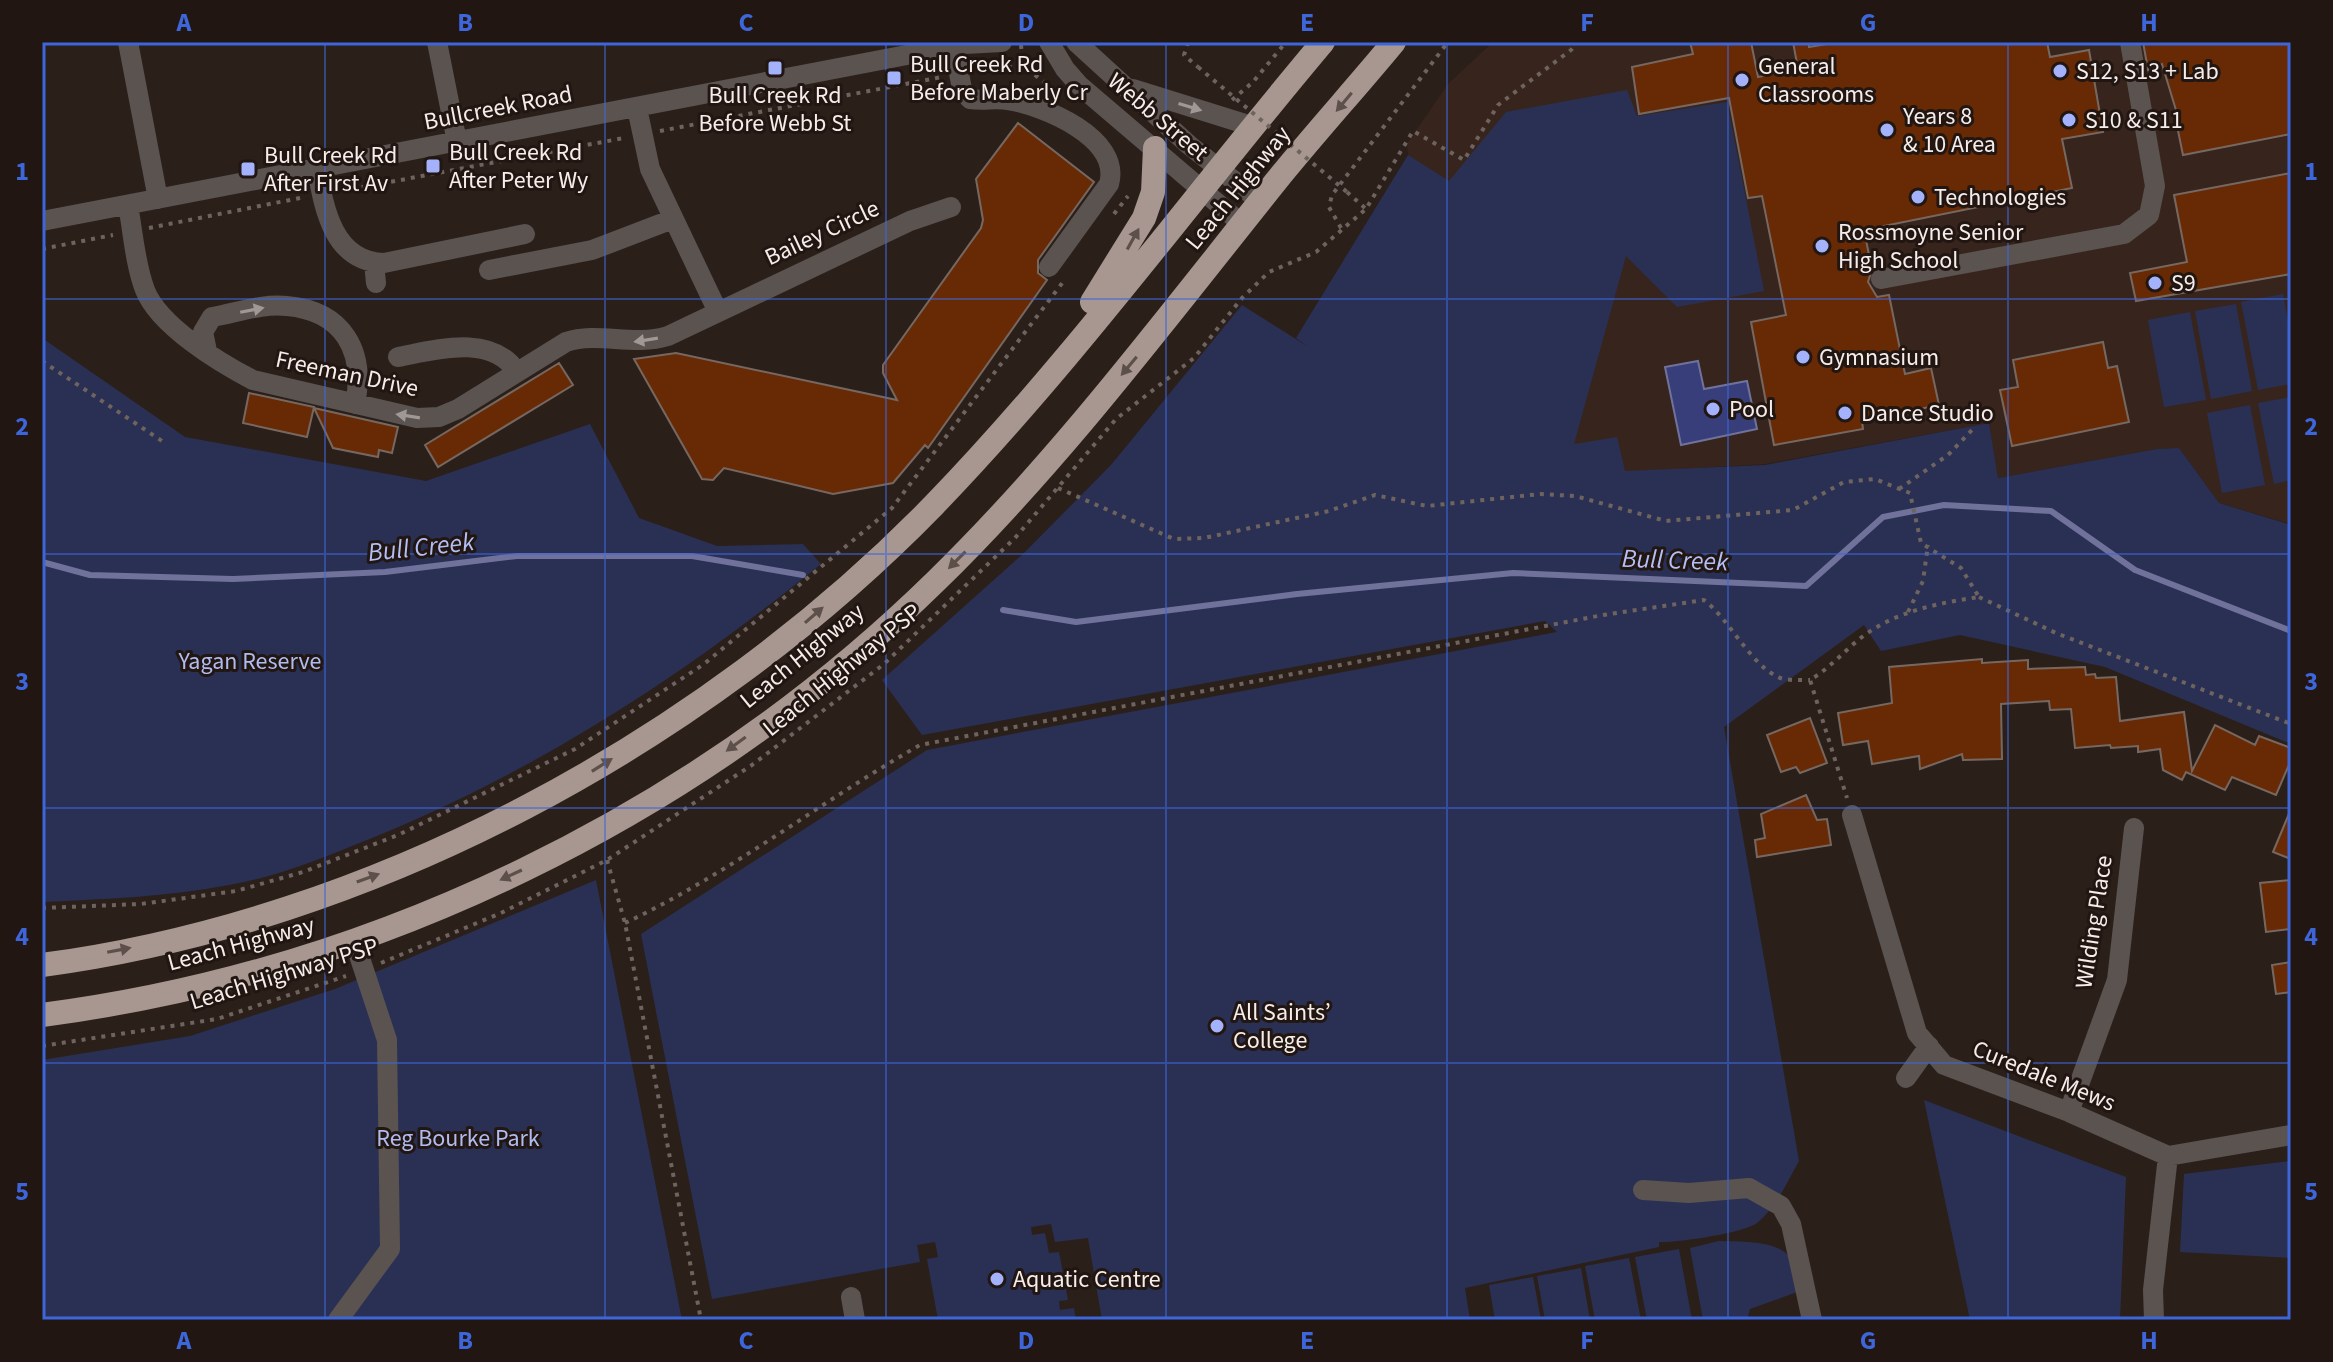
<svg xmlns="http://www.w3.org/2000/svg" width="2333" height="1362" viewBox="0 0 2333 1362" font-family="'Source Sans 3',sans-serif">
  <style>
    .built { fill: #37251d }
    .green { fill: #2a3053 }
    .water { fill: #373e79; stroke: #70729b; stroke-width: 2 }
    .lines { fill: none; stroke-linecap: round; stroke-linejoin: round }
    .stream { stroke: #70729b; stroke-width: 6 }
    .building { fill: #672a05; stroke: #766861; stroke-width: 2 }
    .path { stroke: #6e635f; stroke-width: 4; stroke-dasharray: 4 6; stroke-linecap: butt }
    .minor { stroke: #5a5350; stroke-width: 20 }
    .highway { stroke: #a79790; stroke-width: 24 }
    .path-bridge { stroke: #6e635f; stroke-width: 4; stroke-dasharray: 4 6; stroke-linecap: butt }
    .oneway { fill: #5d504a }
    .oneway2 { fill: #a09895 }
    .grid { fill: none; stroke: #3e66db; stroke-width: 2; stroke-opacity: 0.55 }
    .poi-dot { fill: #a4b2fc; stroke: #211611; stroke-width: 3 }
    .labels { text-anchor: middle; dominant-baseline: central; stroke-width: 6; stroke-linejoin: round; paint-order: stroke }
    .poi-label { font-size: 24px; fill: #f6edea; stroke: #211611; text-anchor: start }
    .street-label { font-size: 24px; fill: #f6edea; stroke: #211611 }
    .park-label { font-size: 24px; fill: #b0bbf0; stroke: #211611 }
    .water-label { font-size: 26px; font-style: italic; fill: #b4bff5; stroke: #211611 }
    .neatline { fill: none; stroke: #3e66db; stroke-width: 3 }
    .grid-label { font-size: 26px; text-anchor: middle; font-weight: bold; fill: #3e66db }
  </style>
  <rect width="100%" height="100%" fill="#2b1f1a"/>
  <path class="built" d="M1493,42H2291V524L2219,503L2179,448L2157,449L1998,478L1989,423L1765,464L1625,472L1583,488L1408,155L1407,144L1448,84Z"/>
  <path class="green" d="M1627,90L1637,116L1727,102L1764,291L1677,307L1626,256L1574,444L1617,437L1625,471L1765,465L1989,423L1998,478L2157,449L2179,448L2219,503L2291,525V744L2105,667L1960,635L1881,651L1864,625L1724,727L1799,1161C1788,1181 1775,1209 1757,1223C1744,1233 1676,1243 1659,1242V1247L1465,1288L1470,1320H1102L1088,1238L1055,1242L1051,1224L1031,1227L1032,1235L1045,1233L1049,1253L1059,1252L1068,1300L1059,1301L1060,1310L1074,1308L1076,1320H938L927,1259L938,1257L935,1242L917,1245L920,1262L712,1299L641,934L927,750L1557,632L1545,621L922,735L882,680L1025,552L1111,465L1242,305L1307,346L1296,338L1408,155L1449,181L1506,112Z
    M2283,294L2291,338V384L2258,390L2241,302Z
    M2236,304L2252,391L2211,399L2195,311Z
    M2190,312L2206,400L2164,407L2148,320Z
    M42,338L185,437L426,481L590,424L639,518L717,546L803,544L821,564C682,677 534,773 367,840C322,858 277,877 229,885C167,897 104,899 42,902Z
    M2291,397V480L2274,484L2258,403Z
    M2250,405L2265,485L2222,493L2207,413Z
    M596,880L682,1320H42V1060L190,1036L335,989Z
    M1924,1100L2126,1177L2120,1320H1970Z
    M2291,1161V1258L2180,1252L2184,1174Z
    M1719,1241C1758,1242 1801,1239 1800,1291L1750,1309L1747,1320H1703L1690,1248Z
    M1679,1249L1692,1320H1647L1635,1257Z
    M1629,1258L1641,1320H1595L1585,1266Z
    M1581,1268L1590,1320H1545L1537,1276Z
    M1533,1277L1541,1320H1495L1489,1285Z"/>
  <path class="water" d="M1698,361L1704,389L1747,381L1757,429L1681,445L1665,367Z"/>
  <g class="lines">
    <path class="stream" d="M42,562L90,575L233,579L385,572L517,556H692L803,575
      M1003,610L1076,622L1297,594L1513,573L1806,586L1883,517L1944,505L2051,511L2135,570L2291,631"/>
  </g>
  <path class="building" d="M1690,42H1751L1758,77L1798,69L1793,42H1809V47L1838,42H2047L2050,57L2089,50L2103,132L2062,139L2072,188L1864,230L1872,270L1868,282L1877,297L1889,295L1905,374L1931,368L1939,405L1862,421L1863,429L1774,445L1751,322L1786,315L1762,196L1748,198L1729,98L1639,114L1632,67L1693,54Z
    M2143,42H2291V134L2183,155L2176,121L2179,120L2162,64L2148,70Z
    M1018,123L1094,182L1038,260V273L1047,280L928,448L925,445L893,483L833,494L724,468L713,480L702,479L634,359L676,353L897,400L883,373V365L981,228L983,220L976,179Z
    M2291,173V274L2136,301L2130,273L2187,262L2174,195Z
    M2103,342L2108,368L2117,366L2129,422L2012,446L2000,390L2018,387L2013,360Z
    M559,363L573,385L438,467L425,445Z
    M249,393L314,407L307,437L243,423Z
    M314,408L398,427L392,453L379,450L378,457L333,448Z
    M1982,659V663L2028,660V669L2085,667L2086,675L2095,674L2096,678L2116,677L2120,721L2184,712L2192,771L2215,725L2255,745L2259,736L2291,748V760L2276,795L2232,777L2225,790L2186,772L2182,780L2163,770L2160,749L2138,752V746L2111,748L2110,745L2075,748L2071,709L2050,710L2049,701L2001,704L2002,759L1963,760L1962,754L1920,769L1919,756L1872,764L1868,741L1843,745L1838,713L1892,703L1889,667Z
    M1810,718L1827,763L1800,773L1796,767L1781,772L1767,735Z
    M1806,795L1817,820L1827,819L1831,845L1757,857L1755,840L1765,838L1761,814Z
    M2291,809V859L2273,852Z
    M2291,880V929L2266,932L2260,883Z
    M2291,962V992L2276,994L2272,965Z"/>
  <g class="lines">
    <path class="path" d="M1188,42L1184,55L1198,67
      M1021,45L1023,66
      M978,70L1023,66L1056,91
      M1232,100L1253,82L1286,42
      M660,131L942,77
      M342,191L624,138
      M1347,192L1366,209
      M1114,214L1128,196
      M149,228L305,197
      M1341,228L1329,207L1332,195L1448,42
      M42,249L113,235
      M42,361L162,441
      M1058,488L1174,539L1204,538L1329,511L1375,495L1427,506L1540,494L1575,496L1666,521L1793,510L1844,482L1875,479L1910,493L1921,543L1961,568L1979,597C1939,603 1896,611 1862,637C1844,651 1830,668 1810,680L1847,798
      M1899,489L1948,455L1972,430
      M1979,597L2056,633L2291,724
      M1908,612L1923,581L1928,545
      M607,860L625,923L701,1320
      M42,908L141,904L236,891L303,872L398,835L575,749L704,664L892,508L1063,282
      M625,923C729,874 820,802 920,745L1603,615L1704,600C1730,620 1750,664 1778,677C1786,681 1801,680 1810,680
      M381,963L501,913L607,860L752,765L884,664L1015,538L1116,419L1194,358L1242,298L1269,272L1316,252L1366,209L1413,131L1464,160L1498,105L1571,50L1577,42
      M42,1046L217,1019L346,976
      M42,1318L43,1320"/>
    <path class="minor" d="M128,42L158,199
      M437,42L457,142
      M1049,42L1065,69L1079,85L1243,225
      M1076,42L1189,145L1261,202
      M954,47L962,89L970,99C983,101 995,98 1008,100C1044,106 1122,138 1109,184L1049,267
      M1133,89L1255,127
      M637,108L650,169L718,312
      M317,169C324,208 333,262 384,263L525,234
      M128,205C133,232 135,264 145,290C159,326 220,363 253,380L417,418L439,417L458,409L566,342C599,331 632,347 668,336L910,221L951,207
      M42,221L964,44L1002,42
      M374,263L376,283
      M489,270L592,250L673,219
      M1881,279L2124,234L2149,215L2155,186L2130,42
      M207,351L203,332L212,317C236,313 263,303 287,306C343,311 366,351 355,404
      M398,357C435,350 491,333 517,372
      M1852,815L1917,1033L1944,1065L2069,1112L2168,1156L2291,1135
      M1906,1078L1929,1046
      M2069,1112L2117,980L2134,828
      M1643,1190L1689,1193L1749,1188L1781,1206L1791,1224L1812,1320
      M851,1297L855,1320
      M338,1320L390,1249L387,1040L355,943
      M2154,1320L2153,1290L2168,1156"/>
    <path class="highway" d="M1092,302L1144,218L1153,192L1155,148
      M42,965C373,921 703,742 934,505C1074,360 1193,196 1323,42
      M42,1015C374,972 696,816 936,581C1062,458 1167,317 1277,180C1315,133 1356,88 1394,42"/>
    <path class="path-bridge" d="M1198,67L1347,192"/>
  </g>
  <defs><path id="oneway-solid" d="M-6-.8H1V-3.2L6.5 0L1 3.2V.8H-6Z" transform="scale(2)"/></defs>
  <g class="oneway">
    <use href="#oneway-solid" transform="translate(1344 102) rotate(130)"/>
    <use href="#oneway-solid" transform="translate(1133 239) rotate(-61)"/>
    <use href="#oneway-solid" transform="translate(1129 366) rotate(130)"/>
    <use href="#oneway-solid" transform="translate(957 560) rotate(135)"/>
    <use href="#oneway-solid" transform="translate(814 615) rotate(-41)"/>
    <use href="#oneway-solid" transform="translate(736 744) rotate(144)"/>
    <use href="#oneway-solid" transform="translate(602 765) rotate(-32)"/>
    <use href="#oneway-solid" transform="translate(511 875) rotate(155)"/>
    <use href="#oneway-solid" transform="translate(368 878) rotate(-20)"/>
    <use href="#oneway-solid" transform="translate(119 950) rotate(-11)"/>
  </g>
  <g class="oneway2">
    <use href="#oneway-solid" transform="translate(1190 107) rotate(17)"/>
    <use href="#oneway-solid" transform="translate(252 310) rotate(-11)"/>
    <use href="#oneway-solid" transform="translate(646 340) rotate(171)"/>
    <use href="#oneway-solid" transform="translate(408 416) rotate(-171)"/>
  </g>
  <path class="grid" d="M325,42V1320M605,42V1320M886,42V1320M1166,42V1320M1447,42V1320M1728,42V1320M2008,42V1320M42,299H2291M42,554H2291M42,808H2291M42,1063H2291"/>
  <g class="poi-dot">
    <rect x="767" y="60" width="16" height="16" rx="4"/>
    <circle cx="2060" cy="71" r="8"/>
    <rect x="886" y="70" width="16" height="16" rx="4"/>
    <circle cx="1742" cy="80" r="8"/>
    <circle cx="2069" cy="120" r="8"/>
    <circle cx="1887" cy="130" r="8"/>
    <rect x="425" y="158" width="16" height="16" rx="4"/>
    <rect x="240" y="161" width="16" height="16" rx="4"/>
    <circle cx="1918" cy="197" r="8"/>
    <circle cx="1822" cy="246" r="8"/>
    <circle cx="2155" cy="283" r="8"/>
    <circle cx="1803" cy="357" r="8"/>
    <circle cx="1713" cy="409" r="8"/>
    <circle cx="1845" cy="413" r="8"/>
    <circle cx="1217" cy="1026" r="8"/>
    <circle cx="997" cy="1279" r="8"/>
  </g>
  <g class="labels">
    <g class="poi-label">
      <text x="910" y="64">Bull Creek Rd<tspan x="910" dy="28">Before Maberly Cr</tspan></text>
      <text x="1758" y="66">General<tspan x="1758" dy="28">Classrooms</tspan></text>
      <text x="2076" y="71">S12, S13 + Lab</text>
      <text x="775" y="95" text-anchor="middle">Bull Creek Rd<tspan x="775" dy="28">Before Webb St</tspan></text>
      <text x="1903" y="116">Years 8<tspan x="1903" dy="28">&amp; 10 Area</tspan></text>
      <text x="2085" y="120">S10 &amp; S11</text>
      <text x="449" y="152">Bull Creek Rd<tspan x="449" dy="28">After Peter Wy</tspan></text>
      <text x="264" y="155">Bull Creek Rd<tspan x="264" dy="28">After First Av</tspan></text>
      <text x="1934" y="197">Technologies</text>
      <text x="1838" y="232">Rossmoyne Senior<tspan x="1838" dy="28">High School</tspan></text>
      <text x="2171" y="283">S9</text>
      <text x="1819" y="357">Gymnasium</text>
      <text x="1729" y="409">Pool</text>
      <text x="1861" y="413">Dance Studio</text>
      <text x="1233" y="1012">All Saints’<tspan x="1233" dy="28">College</tspan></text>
      <text x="1013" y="1279">Aquatic Centre</text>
    </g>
    <g class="street-label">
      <text transform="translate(498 108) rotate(-11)">Bullcreek Road</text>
      <text transform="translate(1158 117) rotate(40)">Webb Street</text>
      <text transform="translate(1238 188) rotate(-51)">Leach Highway</text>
      <text transform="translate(822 233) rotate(-25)">Bailey Circle</text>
      <text transform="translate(347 374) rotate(12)">Freeman Drive</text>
      <text transform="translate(802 656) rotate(-39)">Leach Highway</text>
      <text transform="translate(842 670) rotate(-39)">Leach Highway PSP</text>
      <text transform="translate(2094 922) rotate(-81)">Wilding Place</text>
      <text transform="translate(241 944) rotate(-15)">Leach Highway</text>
      <text transform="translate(284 974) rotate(-17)">Leach Highway PSP</text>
      <text transform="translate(2044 1076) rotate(22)">Curedale Mews</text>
    </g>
    <g class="park-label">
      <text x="250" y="661">Yagan Reserve</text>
      <text x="458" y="1138">Reg Bourke Park</text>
    </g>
    <g class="water-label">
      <text transform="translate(421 547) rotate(-6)">Bull Creek</text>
      <text transform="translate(1675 560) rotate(2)">Bull Creek</text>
    </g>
  </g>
  <rect width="2333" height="1362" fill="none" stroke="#211611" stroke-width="88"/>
  <rect x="44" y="44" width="2245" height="1274" class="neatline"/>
  <g class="grid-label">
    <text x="184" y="31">A</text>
    <text x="465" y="31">B</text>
    <text x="746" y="31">C</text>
    <text x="1026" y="31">D</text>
    <text x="1307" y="31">E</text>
    <text x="1587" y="31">F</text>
    <text x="1868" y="31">G</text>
    <text x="2149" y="31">H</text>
    <text x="22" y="180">1</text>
    <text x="2311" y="180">1</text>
    <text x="22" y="435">2</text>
    <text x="2311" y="435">2</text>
    <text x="22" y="690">3</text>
    <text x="2311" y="690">3</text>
    <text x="22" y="945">4</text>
    <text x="2311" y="945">4</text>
    <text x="22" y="1200">5</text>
    <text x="2311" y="1200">5</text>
    <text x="184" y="1349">A</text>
    <text x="465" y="1349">B</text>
    <text x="746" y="1349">C</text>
    <text x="1026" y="1349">D</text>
    <text x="1307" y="1349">E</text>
    <text x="1587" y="1349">F</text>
    <text x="1868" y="1349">G</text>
    <text x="2149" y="1349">H</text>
  </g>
</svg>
